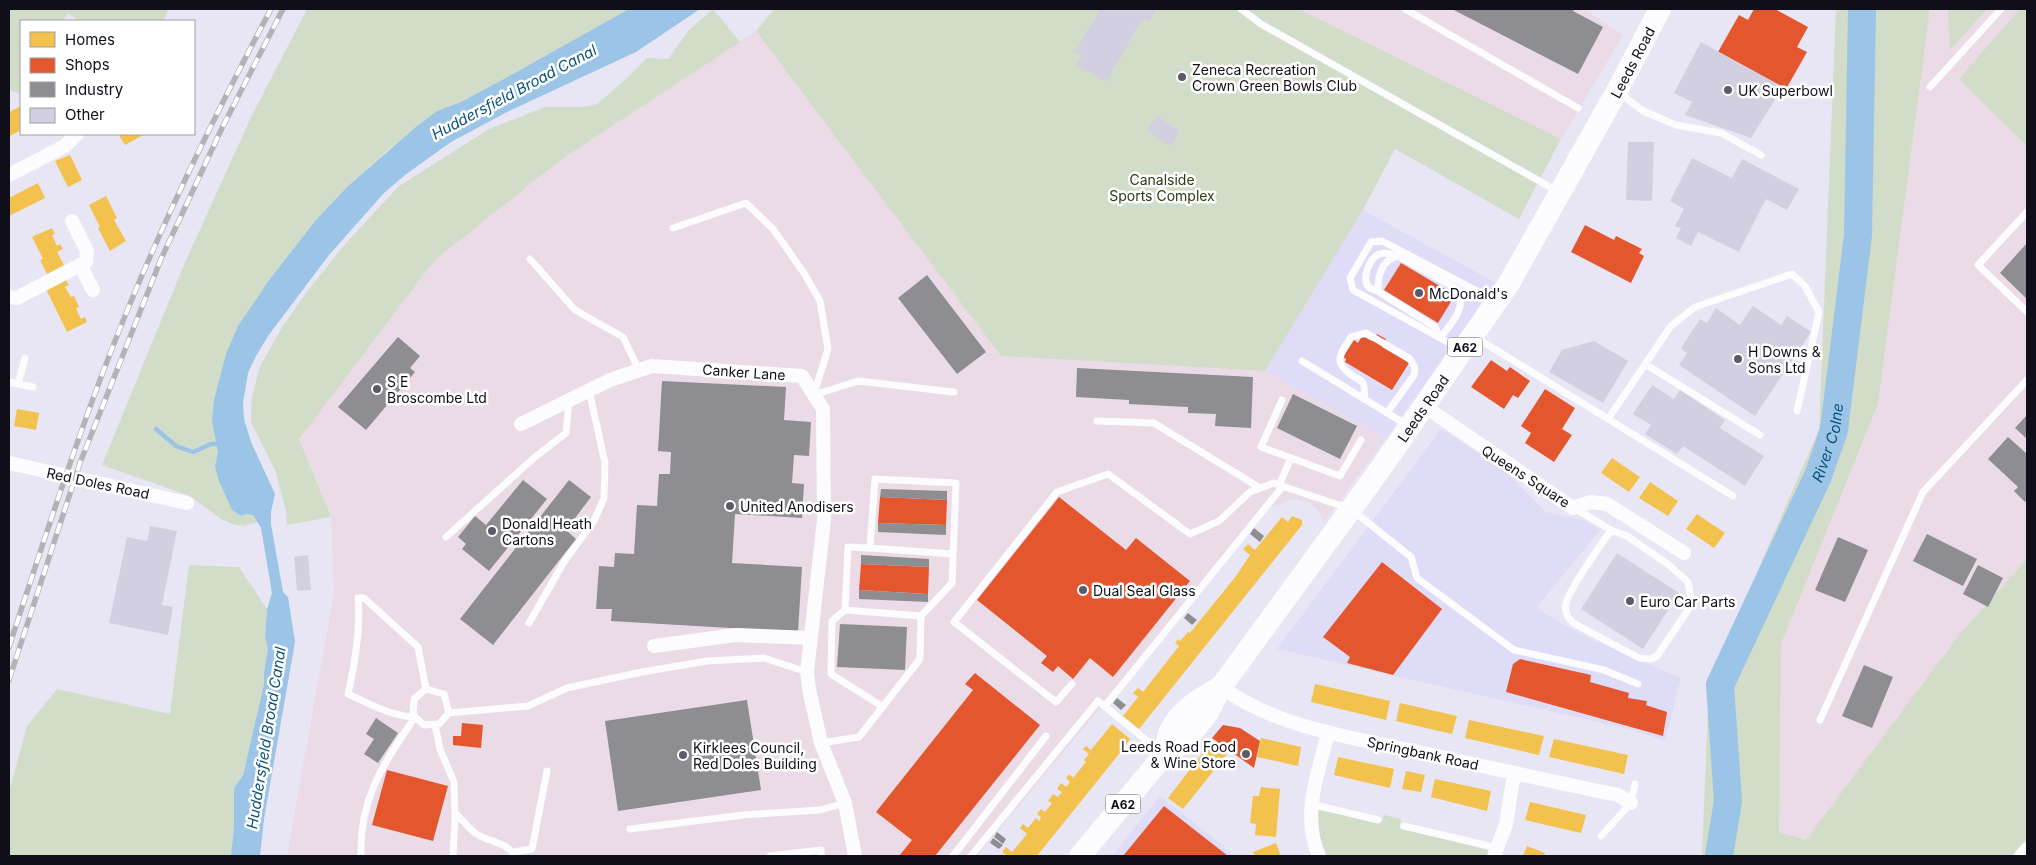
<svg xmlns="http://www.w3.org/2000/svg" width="2036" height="865" viewBox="0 0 2036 865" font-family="Inter,sans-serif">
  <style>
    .built { fill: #dfdcf7 }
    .industrial { fill: #eadbe7 }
    .green { fill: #d1ddc9 }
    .water { fill: #9bc4e6 }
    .homes { fill: #f2c14e }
    .shops { fill: #e4572e }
    .industry { fill: #8d8d92 }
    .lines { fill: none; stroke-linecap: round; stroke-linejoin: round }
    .stream { stroke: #9bc4e6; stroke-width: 4.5 }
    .river { stroke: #9bc4e6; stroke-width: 28 }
    .building { fill: #d2cfe1 }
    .service { stroke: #fcfbfd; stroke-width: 7 }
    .minor { stroke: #fcfbfd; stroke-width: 14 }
    .primary { stroke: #fcfbfd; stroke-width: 22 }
    .rail-casing { stroke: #b3b3b6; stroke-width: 5.5 }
    .rail { stroke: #fff; stroke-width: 4; stroke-dasharray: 11; stroke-linecap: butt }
    .poi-dot { fill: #5c5a66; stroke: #fff; stroke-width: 2 }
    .labels { text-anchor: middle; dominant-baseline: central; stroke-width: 5; stroke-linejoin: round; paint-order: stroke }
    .shield { fill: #fff; stroke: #58575e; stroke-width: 1 }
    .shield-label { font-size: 12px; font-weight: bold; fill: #100f19 }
    .street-label { font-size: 14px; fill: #100f19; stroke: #fff }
    .poi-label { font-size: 14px; fill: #100f19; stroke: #fff; text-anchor: start }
    .park-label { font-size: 14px; fill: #2a3c11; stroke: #fff }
    .water-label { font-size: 15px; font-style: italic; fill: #08537b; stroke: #fff }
  </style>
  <rect width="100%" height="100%" fill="#e8e6f4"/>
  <path class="built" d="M1363,210L1496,283L1386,438L1265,371Z
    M1441,429L1502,468L1546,512L1583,520L1600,530L1537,607L1541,611L1586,637L1681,678L1665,741L1637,731L1277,649Z
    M1160,796L1201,828L1235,856H1112Z"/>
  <path class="industrial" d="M1299,9H1588L1587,11L1623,35L1561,139Z
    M1930,9H2027V559L1960,634L1806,841L1779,832L1781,644L1878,404Z
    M756,31L1001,356L1265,371L1386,438L1324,522L1319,512L1309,502L1292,499L1265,510L977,856H287L334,593L331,517L299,439L435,260L562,159Z"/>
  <path class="green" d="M9,9H169L163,21H79L68,13L63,21H21V94L9,90Z
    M307,9H629L502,80L461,102L437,111L387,151L347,187L315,221L270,279L218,451L215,466L232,510L241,516L247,514L254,515L257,522L244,526L235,525L221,519L190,496L102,465L183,267L252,115Z
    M713,9L740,42L562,159L435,260L299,439L331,517L287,525L286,511L275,470L251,422L252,396L260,366L283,326L309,289L347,242L399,186L489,129L545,107H582L597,104L625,80L647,58L668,59L689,30Z
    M774,9H1299L1561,139L1519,219L1395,149L1363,210L1265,371L1001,356L756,31Z
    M1836,9H1930L1878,404L1781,644L1779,832L1806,840L1960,634L2027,559V839L2012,856H1702L1709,683L1819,429Z
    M1948,9H1987L1950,50Z
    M2020,9H2027V146L1959,79Z
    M189,565L239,567L267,609L265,638L268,648L264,673V684L243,775L234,788V827L231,856H9V792L27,726L57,689L170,714Z
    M1312,808L1381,823L1384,815L1401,819L1400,828L1492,851L1489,856H1322Z"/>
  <path class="water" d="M629,9H700L636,52L507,112L451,142L405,175L384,193L329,255L268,336L256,356L248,373L243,403L244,419L251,442L275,494L271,512V524L283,592L288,597L295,642L264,819L260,856H231L234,827V788L243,775L264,684V673L268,648L265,638L267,609L272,593L261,528L253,515L247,514L241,516L232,510L219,481L215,466L218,451L212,421L214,400L226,354L238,326L270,279L315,221L347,187L417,126L437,111L461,102L502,80Z"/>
  <path class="homes" d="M21,106V130L10,136L9,112Z
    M118,134H143V135L125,145Z
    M70,155L82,180L68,187L55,161Z
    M38,183L45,198L9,216V198Z
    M106,196L117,218L114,220L126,241L110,251L98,228L100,227L89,205Z
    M52,228L55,234L52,235L57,246L60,244L63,249L57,252L64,265L47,274L40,260L43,259L32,237Z
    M65,279L69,285L65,287L71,297L74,296L79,307L76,308L78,313L81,319L85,317L87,322L67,332L46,289Z
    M17,409L39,413L36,430L14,426Z
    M1612,458L1640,477L1629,492L1601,473Z
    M1650,482L1678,501L1668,516L1639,498Z
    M1697,514L1725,533L1714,548L1686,529Z
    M1292,516L1302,520V525L1139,729L1123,716L1138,697L1133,693L1138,688L1143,692L1179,646L1175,643L1178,639L1180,641L1188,632L1190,633L1236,576L1250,555L1243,549L1248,544L1255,550L1282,517L1288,522Z
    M1315,684L1390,701L1386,720L1311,702Z
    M1400,703L1457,716L1452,734L1396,721Z
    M1469,720L1544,736L1539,755L1465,738Z
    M1112,724L1130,739L1123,749L1037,856H1007L1002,852L1006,847L1012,852L1027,834L1020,828L1023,824L1028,828L1036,818L1039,821L1041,817L1037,814L1041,809L1045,812L1052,803L1048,801L1053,794L1058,797L1062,792L1057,789L1061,783L1066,787L1070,782L1066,778L1069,774L1073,778L1086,762L1084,760L1089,754L1083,749L1086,746L1091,750Z
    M1261,738L1301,747L1298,766L1257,757Z
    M1554,739L1628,755L1624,774L1549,757Z
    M1211,742L1227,754L1183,809L1168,798Z
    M1338,757L1394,769L1390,788L1334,775Z
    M1406,771L1425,775L1421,792L1402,789Z
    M1435,779L1491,791L1487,811L1431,797Z
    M1261,787L1280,789L1276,837L1255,835L1256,824L1250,823L1253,796H1259Z
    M1530,802L1586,815L1581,833L1525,820Z
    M1276,843L1281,856H1255L1253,852Z
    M1527,846L1545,853L1544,856H1523Z"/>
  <path class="shops" d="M1754,9H1775L1808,27L1797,47L1807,52L1786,89L1718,52L1739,15L1748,20Z
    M1585,225L1614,240L1616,236L1642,249L1639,253L1644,256L1631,283L1571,252Z
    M1401,263L1455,295L1438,323L1384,290Z
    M1377,334L1386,339L1382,347L1409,363L1392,390L1345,362L1346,359L1343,357L1354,340L1358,343L1362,336L1372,341Z
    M1491,360L1507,371L1510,367L1530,381L1518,398L1513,395L1504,409L1471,387Z
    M1545,389L1575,408L1562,429L1572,435L1554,462L1525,443L1531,433L1521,426Z
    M880,497L947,500L946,525L878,523Z
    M1059,497L1126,550L1136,538L1190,581L1113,677L1090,658L1073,679L1058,666L1053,672L1041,663L1047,656L977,600Z
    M1382,562L1442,609L1393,675L1347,663L1350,657L1323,637Z
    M861,564L929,567L928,594L859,590Z
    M1520,659L1591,675L1590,682L1629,693L1628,698L1647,701L1646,705L1667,712L1663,736L1506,692L1513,664Z
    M975,673L1040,725L935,856H899L912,840L876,812L973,690L965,684Z
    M462,723L483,725L481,748L453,745V736H461Z
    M1223,725L1240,728L1260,741L1254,768L1212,738Z
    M387,770L448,786L433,841L372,825Z
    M1164,806L1228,856H1123Z"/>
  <path class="industry" d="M1452,9H1574L1573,11L1603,27L1578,74Z
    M2027,243V299L2000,273Z
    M927,275L986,352L957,374L898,298Z
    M398,337L420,356L410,368L415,372L366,430L338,407Z
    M1077,368L1253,377L1251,428L1215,426L1216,414L1188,413V407L1129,404V400L1076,397Z
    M662,381L786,387L784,420L811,422L809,456L794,455L792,483L804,484L802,518L735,514L732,563L802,567L798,632L611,621L612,609H596L599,566L614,567L615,553L634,554L637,505L657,506L659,474H670L671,452L658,451Z
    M1293,394L1357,426L1340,459L1277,428Z
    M2027,415V439L2015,428Z
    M2008,437L2027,454V500L2025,502L2014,491L2018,487L1988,459Z
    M523,480L547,499L489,571L462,549L466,544L458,537L475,516L486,525Z
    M569,480L591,497L566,530L576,539L493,645L460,619Z
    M881,489L947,491V500L880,497Z
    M878,523L946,525V535L878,532Z
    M1254,528L1264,536L1260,542L1250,534Z
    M1927,534L1977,559L1963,586L1913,561Z
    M1838,537L1868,550L1845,602L1815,590Z
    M861,555L929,559V567L861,564Z
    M1978,565L2003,578L1988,607L1963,594Z
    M859,590L928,594V602L859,599Z
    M1188,613L1197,620L1192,625L1184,618Z
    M840,624L907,627L905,670L837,667Z
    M1864,665L1893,677L1872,728L1842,716Z
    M1117,698L1126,705L1121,710L1113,703Z
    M747,700L761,790L618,811L605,721Z
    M376,718L398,733L378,763L364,754L374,739L366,734Z
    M997,832L1006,839L1003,844L994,837Z
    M993,838L1003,845L999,849L990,843Z"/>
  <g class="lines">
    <path class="stream" d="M156,429L176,446L193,452L211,444H221"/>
    <path class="river" id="s1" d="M1719,856L1728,801L1720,685L1818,476L1834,430L1858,235L1862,9"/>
  </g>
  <path class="building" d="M1100,9H1157L1149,22L1143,18L1106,82L1076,65L1082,56L1075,52Z
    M1701,42L1783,87L1751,138L1685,115L1692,102L1674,93Z
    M1157,116L1180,131L1170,146L1147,130Z
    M1628,142H1654L1652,201L1626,200Z
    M1692,158L1732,178L1742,159L1799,189L1787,210L1766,199L1739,252L1698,232L1691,246L1676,238L1681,228L1675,226L1684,209L1670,201Z
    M1753,306L1781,325L1787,316L1811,332L1755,416L1679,365L1687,353L1681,348L1700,319L1707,323L1716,308L1740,325Z
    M1594,341L1628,361L1603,403L1549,372L1562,350Z
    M1652,385L1674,399L1680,390L1725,420L1720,428L1764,456L1745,486L1683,446L1677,454L1645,434L1651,425L1633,414Z
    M150,526L177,531L162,605L173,607L168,635L109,623L127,537L147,541Z
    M1617,553L1679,593L1643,649L1581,609Z
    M308,555L311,590L297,591L294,557Z"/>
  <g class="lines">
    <path class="service" d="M1241,9L1261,24L1557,191
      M1405,9L1578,108
      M1930,87L2001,9
      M1620,93L1643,111L1676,125L1721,133L1761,155
      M2027,212L1978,265L2027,312
      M673,228L746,203L773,229L804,273L820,301L828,349L814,394
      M1398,256L1459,290C1466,309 1451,324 1440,338L1435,327L1379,292C1376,278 1382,259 1398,256Z
      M530,259L575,310L623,337L639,370
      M1379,292C1375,290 1370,289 1368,286C1362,278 1369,261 1376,256C1382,251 1390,254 1396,256
      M1475,337L1733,496
      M1460,349L1353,290L1350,278L1371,242L1382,241L1494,300
      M1302,361L1407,425
      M1645,364L1760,435
      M9,382L33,387
      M18,384L25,358
      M814,395L858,381L954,392
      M1365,399C1364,394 1365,387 1363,383C1361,380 1357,378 1353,376C1332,362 1340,355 1351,337L1366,333L1409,358C1414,364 1416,368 1414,375L1387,413
      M1282,400L1261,447L1291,458
      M1608,419L1671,326L1695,307L1792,274L1805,286L1819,312L1797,411
      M1097,421L1154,423L1260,488
      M1279,485L1291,458L1340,476L1361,440
      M1574,508L1611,530L1627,536L1669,565L1688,582L1691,599L1688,610L1657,656L1651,659L1639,658L1577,625C1568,620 1564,613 1566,603C1570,587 1601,545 1611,530
      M446,537L535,457L566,433L569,400
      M870,548L953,554
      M845,610L921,616
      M529,623L564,562L594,521L604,498L605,463L589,390
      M1072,684L1056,702L954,622L1057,492L1108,474L1190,534L1219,521L1250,492L1274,483L1279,485L1351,509L1411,557L1417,578L1514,650L1604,670L1638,684
      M426,689L444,694L449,713L439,724L424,725L413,715L414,699Z
      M1105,706L1283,486
      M449,713L528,706L567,688L642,672L707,661L764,658L807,672
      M415,717C391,716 370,704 348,694C355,663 361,629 358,598H364L418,647L426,689
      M1820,720L1923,492L2027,380
      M435,725L440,749L454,782L455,818L453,855
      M821,743L859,737L920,659L921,616L952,583L956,483L875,479L870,548L848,547L845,610L832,621L831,674L883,707
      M1311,804L1378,820
      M455,813C462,819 468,828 475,833C487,842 506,841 514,855
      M1404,826L1498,848
      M630,829L743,815L820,810L845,803
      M1601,836L1631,803L1635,784
      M513,852L532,849L547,771
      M361,856C359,798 384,763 415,717
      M770,856L821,850V856
      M953,856L1046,736
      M971,856L1098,701L1161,752"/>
    <path class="minor" d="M9,175L65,146L77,134
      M80,265L93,290
      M9,297L17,298L86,262L87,251L72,221
      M1424,406L1573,508L1591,502L1607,504L1684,553
      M521,424L610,380L652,366L802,376L823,409L824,520L807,672L809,689L821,743L845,803L855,856
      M9,463L187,503
      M654,646L736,635L811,638
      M1221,687C1277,727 1348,737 1414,751C1482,766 1550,781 1618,795L1631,803
      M1319,856C1301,815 1318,774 1328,733
      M1494,856L1506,824L1514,773
      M2021,856L2027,849"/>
    <g class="primary">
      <path d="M1164,755C1166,747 1167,738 1170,731C1180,710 1201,698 1221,687"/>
      <path id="s2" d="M1080,856L1164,755L1185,741L1207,714L1221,687L1381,468L1508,285L1617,91L1660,9"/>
    </g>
    <defs>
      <path id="rail" d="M9,647C52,516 94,383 150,257C187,172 228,90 271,9
        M9,680L80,463L161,259L222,128L283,9"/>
    </defs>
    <use href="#rail" class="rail-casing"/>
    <use href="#rail" class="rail"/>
  </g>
  <g class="poi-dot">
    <circle cx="1182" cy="77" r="5"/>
    <circle cx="1728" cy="90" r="5"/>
    <circle cx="1419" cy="293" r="5"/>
    <circle cx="1738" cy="359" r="5"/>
    <circle cx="377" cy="389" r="5"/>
    <circle cx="730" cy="506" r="5"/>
    <circle cx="492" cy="531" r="5"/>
    <circle cx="1083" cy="590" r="5"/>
    <circle cx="1630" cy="601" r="5"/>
    <circle cx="1246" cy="754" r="5"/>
    <circle cx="683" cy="755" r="5"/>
  </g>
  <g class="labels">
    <g class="shield">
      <rect x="1447.5" y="337.5" width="35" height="19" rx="4"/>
      <rect x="1105.5" y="794.5" width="35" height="19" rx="4"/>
    </g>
    <g class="shield-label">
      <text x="1465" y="347">A62</text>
      <text x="1123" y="804">A62</text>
    </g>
    <g class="street-label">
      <text stroke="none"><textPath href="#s2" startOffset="971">Leeds Road</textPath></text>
      <text transform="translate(744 372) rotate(4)">Canker Lane</text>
      <text stroke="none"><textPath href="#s2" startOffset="566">Leeds Road</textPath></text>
      <text transform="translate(1526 476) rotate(33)">Queens Square</text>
      <text transform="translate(98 483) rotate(12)">Red Doles Road</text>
      <text transform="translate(1423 753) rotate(12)">Springbank Road</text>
    </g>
    <g class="poi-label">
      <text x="1192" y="69">Zeneca Recreation<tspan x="1192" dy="16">Crown Green Bowls Club</tspan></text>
      <text x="1738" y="90">UK Superbowl</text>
      <text x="1429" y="293">McDonald's</text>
      <text x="1748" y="351">H Downs &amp;<tspan x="1748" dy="16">Sons Ltd</tspan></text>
      <text x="387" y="381">S E<tspan x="387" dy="16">Broscombe Ltd</tspan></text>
      <text x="740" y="506">United Anodisers</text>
      <text x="502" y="523">Donald Heath<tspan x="502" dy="16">Cartons</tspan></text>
      <text x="1093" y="590">Dual Seal Glass</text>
      <text x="1640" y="601">Euro Car Parts</text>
      <text x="1236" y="746" text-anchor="end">Leeds Road Food<tspan x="1236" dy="16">&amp; Wine Store</tspan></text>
      <text x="693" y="747">Kirklees Council,<tspan x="693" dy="16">Red Doles Building</tspan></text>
    </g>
    <g class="park-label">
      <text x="1162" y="179">Canalside<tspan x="1162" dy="16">Sports Complex</tspan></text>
    </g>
    <g class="water-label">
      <text transform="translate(514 92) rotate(-28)">Huddersfield Broad Canal</text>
      <text stroke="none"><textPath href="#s1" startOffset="438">River Colne</textPath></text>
      <text transform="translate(266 738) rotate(-81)">Huddersfield Broad Canal</text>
    </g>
  </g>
  <rect width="2036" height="865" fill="none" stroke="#100f19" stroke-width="20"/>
  <rect x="20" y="20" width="175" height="115" fill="#ffffff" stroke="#9f9fa3"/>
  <rect x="30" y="32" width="25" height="15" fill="#f2c14e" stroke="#9f9fa3"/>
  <text x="65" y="45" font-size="15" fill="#100f19">Homes</text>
  <rect x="30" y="58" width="25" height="15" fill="#e4572e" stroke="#9f9fa3"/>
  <text x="65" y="70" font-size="15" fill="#100f19">Shops</text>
  <rect x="30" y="82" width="25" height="15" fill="#8d8d92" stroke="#9f9fa3"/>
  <text x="65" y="95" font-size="15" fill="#100f19">Industry</text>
  <rect x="30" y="108" width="25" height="15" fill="#d2cfe1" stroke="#9f9fa3"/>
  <text x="65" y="120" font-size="15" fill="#100f19">Other</text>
</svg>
